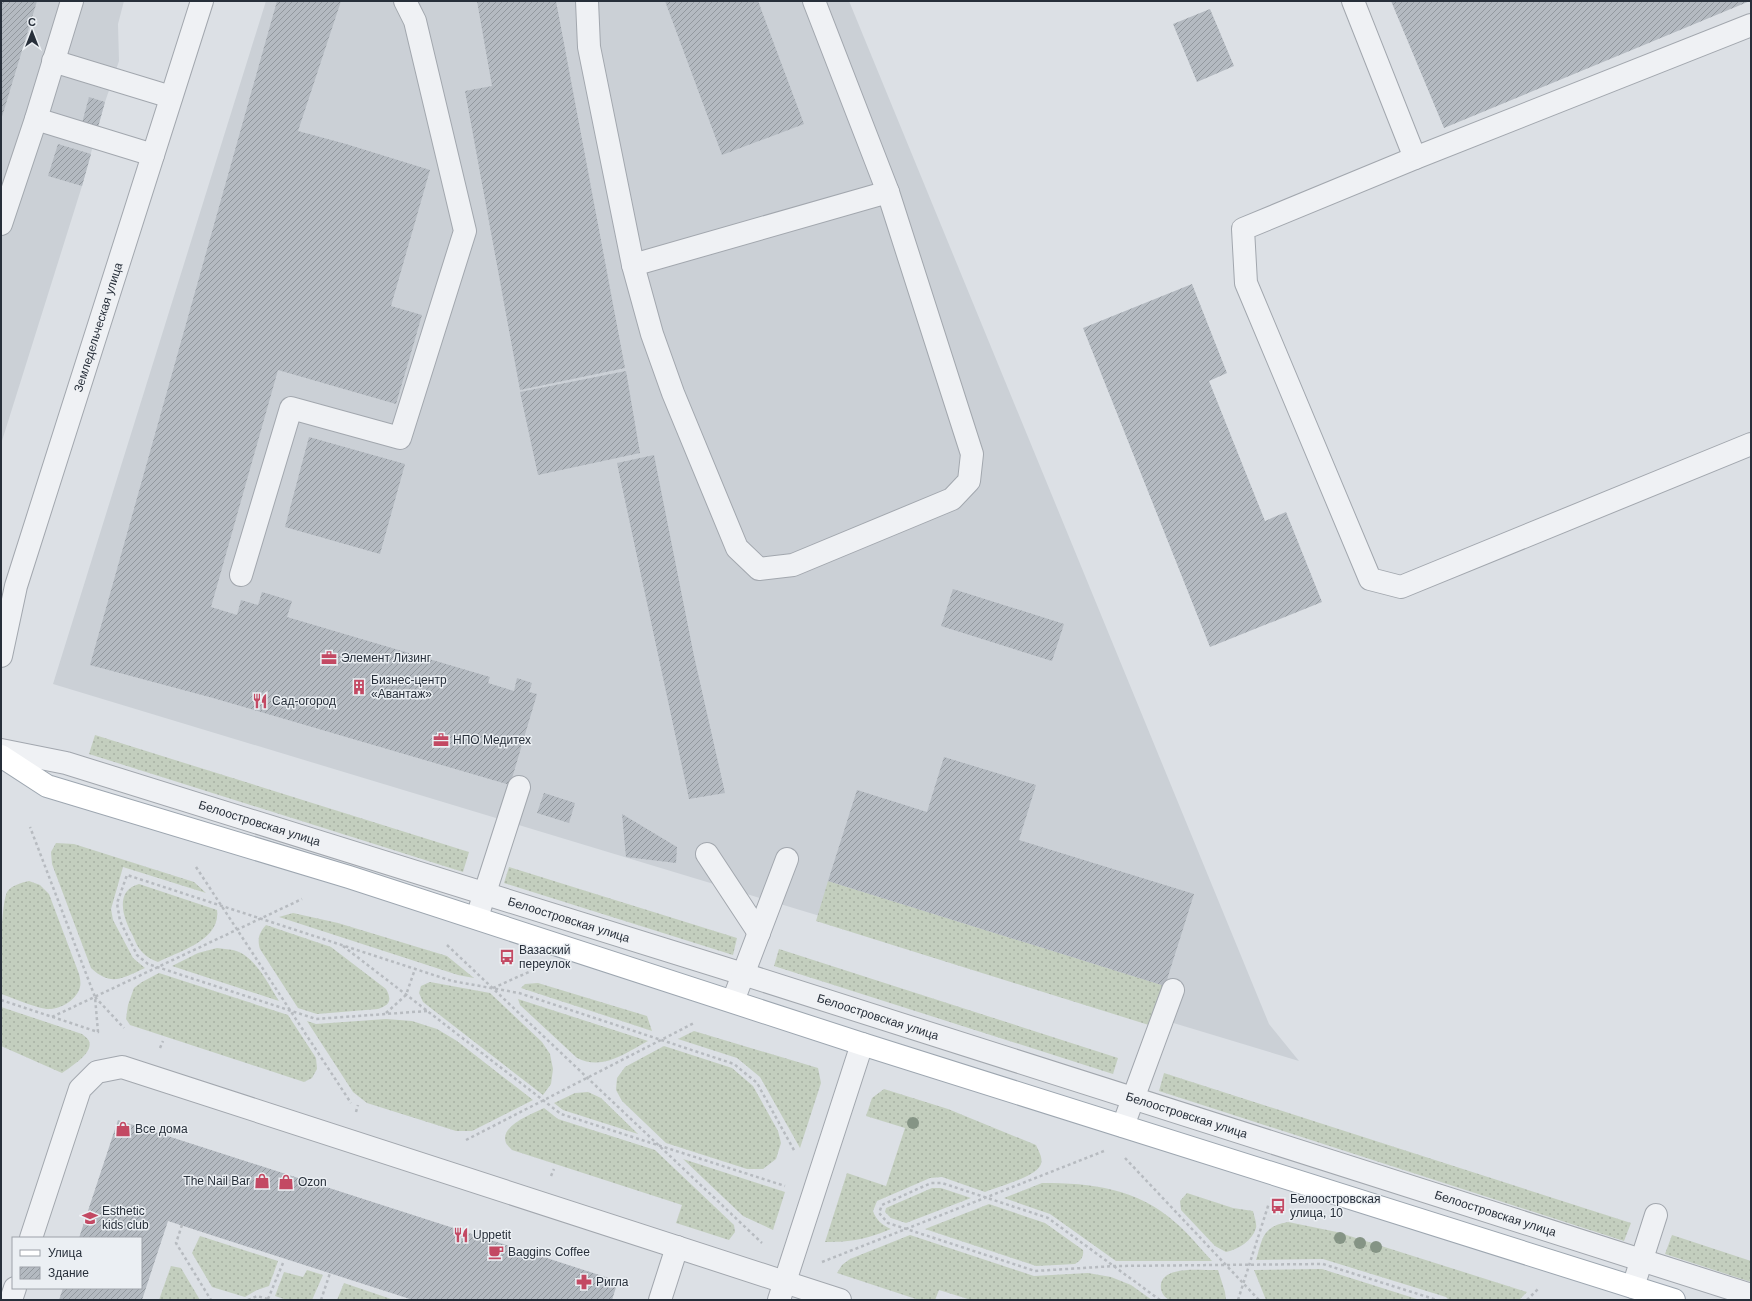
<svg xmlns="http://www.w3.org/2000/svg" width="1752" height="1301" viewBox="0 0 1752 1301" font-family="Helvetica,sans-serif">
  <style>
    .built { fill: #cbd0d6 }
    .grass { fill: url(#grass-dots) }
    .building { fill: url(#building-hatch) }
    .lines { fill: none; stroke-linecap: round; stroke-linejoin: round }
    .minor-casing { stroke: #a2a7ae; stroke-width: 24 }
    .major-casing { stroke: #9da6b0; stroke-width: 24 }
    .path { stroke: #b7bbc0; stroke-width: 2.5; stroke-dasharray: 3 3; stroke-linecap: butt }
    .minor { stroke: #eff1f4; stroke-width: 22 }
    .major { stroke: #fff; stroke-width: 22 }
    .tree { fill: #859485 }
    .labels { text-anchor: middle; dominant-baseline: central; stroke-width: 3; stroke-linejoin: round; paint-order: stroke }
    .street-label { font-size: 12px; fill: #272f3a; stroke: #ebeff3 }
    .poi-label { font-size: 12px; fill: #272f3a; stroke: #ebeff3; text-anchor: start }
  </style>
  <defs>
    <pattern id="grass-dots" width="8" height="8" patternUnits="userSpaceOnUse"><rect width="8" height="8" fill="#c3cebe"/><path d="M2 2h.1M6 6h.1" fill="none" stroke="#a8b1a4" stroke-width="1.8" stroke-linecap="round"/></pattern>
    <pattern id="building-hatch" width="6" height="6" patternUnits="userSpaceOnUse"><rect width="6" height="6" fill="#b4bac1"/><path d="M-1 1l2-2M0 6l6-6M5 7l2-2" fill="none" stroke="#92989e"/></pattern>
  </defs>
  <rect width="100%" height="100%" fill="#dce0e5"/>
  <path class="built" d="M1,1H124L118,24L119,61L105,102L82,186L1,444Z
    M266,1H849L1269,1024L1299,1061L53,684Z"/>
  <path class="grass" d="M95,735L469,852L463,872L89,754Z
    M56,843L74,844L194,882L206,893L123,867L111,909L113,920L133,958L145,968C123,978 111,987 91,968L52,864L51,852Z
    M509,867L737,938L733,955L504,883Z
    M29,881L40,885L49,894L79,974C80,978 81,983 80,987C77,999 62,1009 49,1009C38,1009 13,998 1,994C1,972 0,907 7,892C12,885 21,883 29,881Z
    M828,881L1165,986L1152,1026L816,921Z
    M139,884L217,910C221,940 180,951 158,962C152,960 147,957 142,952C138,948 135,941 133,936C124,920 113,891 139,884Z
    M293,913L338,923L447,956L474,978L458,975L279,917Z
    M266,925L331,947L386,989C392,1000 390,1005 378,1009L317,1014L298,1008L260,949C257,939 259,933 266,925Z
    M217,948C222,949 228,949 233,950C255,955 268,984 279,1001L172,966L198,953Z
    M779,949L1118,1058L1113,1074L774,966Z
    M159,973L288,1015L316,1058L317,1069L312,1078L304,1082L130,1025L126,1019L128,1005L134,988L142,982Z
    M430,982L490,993L542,1042L550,1054L553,1069L551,1084L543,1095L423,1002L419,993L421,986Z
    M538,983L647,1016L652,1031L521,988L525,984Z
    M518,999L648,1041C625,1053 603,1071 577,1058L520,1005Z
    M1,1007L82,1034C84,1036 88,1038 89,1041C94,1053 70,1067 62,1073L1,1046Z
    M386,1019L412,1021L437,1029L457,1041L533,1100L472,1131H456L367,1103L353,1092L307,1021L316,1024Z
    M694,1031L818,1068L821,1083L800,1148L760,1077L737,1058L678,1039Z
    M664,1046L732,1068L753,1086L778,1131L781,1143L776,1159L763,1169H747L666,1143L622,1101L616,1090L617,1078L625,1067Z
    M1164,1073L1631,1223L1624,1241L1159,1091Z
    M884,1089L948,1109L1036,1145C1039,1152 1044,1159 1040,1166C1034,1177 998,1187 985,1192L942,1177L930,1178L877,1201L873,1211C876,1220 882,1225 891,1229C866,1239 853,1242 825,1242L847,1173L886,1186L905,1128L866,1116L872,1098Z
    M588,1092L601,1098L638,1134L563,1110L554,1103L575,1093Z
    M544,1108L558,1119L655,1150L734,1225L735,1232L729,1240L676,1223L682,1205L512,1150C510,1148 507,1145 506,1143C499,1125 533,1114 544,1108Z
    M683,1159L785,1192L773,1230L743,1216Z
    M1042,1183C1092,1183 1137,1188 1176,1223C1189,1234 1200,1248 1212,1261H1116L1050,1214L1004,1198Z
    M932,1188H941L971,1198L906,1223L891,1218L885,1212L886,1208Z
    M1187,1193L1233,1208L1253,1211C1254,1216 1257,1223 1256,1228C1252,1241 1239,1249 1226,1252L1215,1246L1181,1210L1180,1201Z
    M989,1204L1045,1223L1083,1250C1084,1257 1081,1260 1075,1264L1036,1266L925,1229Z
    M1288,1222L1337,1232L1527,1292L1519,1300H1449L1446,1297L1323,1259L1256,1260C1263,1237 1262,1227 1288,1222Z
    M910,1235L1034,1276L1088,1273L1111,1277L1131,1285L1152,1300H971L939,1290L935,1300H919L837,1273L842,1265L850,1259Z
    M1672,1235L1751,1261V1282L1665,1254Z
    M200,1236L278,1261L269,1286L257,1290L245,1297L212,1287L192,1253Z
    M171,1266L181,1268L200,1300H159Z
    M1322,1269L1420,1300H1266L1254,1270Z
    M307,1270L323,1275L312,1300H287L275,1296L284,1272L303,1277Z
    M1218,1270L1225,1292L1226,1300H1169C1163,1296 1160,1291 1161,1284C1165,1265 1202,1271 1218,1270Z
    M344,1283L394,1300H337Z"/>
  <path class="building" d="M1,1H37L1,120Z
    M277,1H341L298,131L346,144L430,170L391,306L422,315L396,404L278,370L211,607L237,615L241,600L258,605L262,592L292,601L287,617L490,677L488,683L514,691L517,678L532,683L529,692L537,694L510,785L213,698L90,665Z
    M477,1H556L625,368L520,390L465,91L492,86Z
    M665,1H758L804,124L722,155Z
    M1391,1H1750L1444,128Z
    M1210,9L1234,66L1197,82L1173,24Z
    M89,97L105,102L98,127L82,123Z
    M58,144L91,154L82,186L48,176Z
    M1192,284L1227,373L1209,381L1265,521L1286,512L1322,602L1210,647L1083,328Z
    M626,371L640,453L538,475L520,392Z
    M309,437L405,464L380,554L285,527Z
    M654,455L694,656L725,793L689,799L617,463Z
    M953,589L1064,624L1052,661L941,626Z
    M944,757L1036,785L1019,840L1194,894L1165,986L828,881L857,790L927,812Z
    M544,793L575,803L569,823L537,813Z
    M622,814L677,847L676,863L626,857Z
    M118,1120L618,1281L612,1300H413L168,1221L142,1300H59L63,1288H141V1238H79Z"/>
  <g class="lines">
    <defs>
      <g id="minor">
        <path d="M587,1L589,47L633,265L652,334L673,393L737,548L759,569L793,565L952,499L969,481L972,454L888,192L814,1"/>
        <path d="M1353,1L1415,158"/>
        <path d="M1751,25L1415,158L1243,229L1246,283L1370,579L1401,587L1751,444"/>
        <path d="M53,61L171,97"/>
        <path d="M36,119L153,155"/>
        <path d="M1,224L36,119L72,1"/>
        <path d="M633,265L888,192"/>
        <path d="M241,575L291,408L400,438L465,231L415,21L405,1"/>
        <path id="s1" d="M1,656L16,586L202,1"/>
        <path id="s2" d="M1,750L66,763L743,974L1751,1295"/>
        <path d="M707,854L759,933"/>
        <path d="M480,908L519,787"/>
        <path d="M733,1001L787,859"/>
        <path d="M1123,1126L1173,990"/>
        <path d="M31,1238L80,1089L97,1072L122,1067L840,1300"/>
        <path d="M1633,1287L1656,1215"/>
        <path d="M11,1300L15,1288"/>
        <path d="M660,1300L677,1247"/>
        <path d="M779,1300L862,1044"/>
      </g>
      <path id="major" d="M1,756L47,786L349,877L862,1044L1674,1300"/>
    </defs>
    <use href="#minor" class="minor-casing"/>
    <use href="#major" class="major-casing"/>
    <path class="path" d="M196,867L351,1103
      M447,945L762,1243
      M343,946L561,1114L785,1186
      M493,988L531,971
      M95,997L124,1028
      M1,1000L98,1032L95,997L30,827
      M427,1011L316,1019L148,964L137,955L120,921L117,903L127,875L452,981L519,993L734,1064L757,1083L795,1152
      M386,1013L406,995L415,969
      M52,1017L302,899
      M160,1048L163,1041
      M356,1112L358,1105
      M466,1140L694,1023
      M1125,1158L1259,1300
      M551,1176L554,1169
      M182,1225L176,1243L211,1300
      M822,1262L1104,1151
      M268,1299L283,1263
      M248,1300L257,1296L271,1300
      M321,1300L330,1273
      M398,1300V1299
      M1160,1300L1048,1218L942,1183H931L882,1205L879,1213L888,1223L1035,1271L1114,1266L1323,1264L1437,1300
      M1238,1300L1269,1203
      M1527,1300L1539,1288"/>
    <use href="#minor" class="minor"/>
    <use href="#major" class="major"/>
  </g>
  <g class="tree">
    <circle cx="913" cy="1123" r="6"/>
    <circle cx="1340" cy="1238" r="6"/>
    <circle cx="1360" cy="1243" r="6"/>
    <circle cx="1376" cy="1247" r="6"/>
  </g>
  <defs>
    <symbol id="office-bare" viewBox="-9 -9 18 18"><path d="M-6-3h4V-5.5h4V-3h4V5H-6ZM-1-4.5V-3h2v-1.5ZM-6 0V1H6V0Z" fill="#c34963" stroke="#ebeff3" stroke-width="2.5" paint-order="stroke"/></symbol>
    <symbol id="building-bare" viewBox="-9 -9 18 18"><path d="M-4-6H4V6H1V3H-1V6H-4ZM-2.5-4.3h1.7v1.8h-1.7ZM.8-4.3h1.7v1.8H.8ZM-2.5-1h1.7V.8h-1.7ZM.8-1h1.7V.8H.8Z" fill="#c34963" stroke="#ebeff3" stroke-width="2.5" paint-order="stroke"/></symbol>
    <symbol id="restaurant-bare" viewBox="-9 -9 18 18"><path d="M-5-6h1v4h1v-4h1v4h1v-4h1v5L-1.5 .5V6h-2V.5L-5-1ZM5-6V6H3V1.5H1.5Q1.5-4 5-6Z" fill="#c34963" stroke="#ebeff3" stroke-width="2.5" paint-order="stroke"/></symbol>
    <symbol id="bus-bare" viewBox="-9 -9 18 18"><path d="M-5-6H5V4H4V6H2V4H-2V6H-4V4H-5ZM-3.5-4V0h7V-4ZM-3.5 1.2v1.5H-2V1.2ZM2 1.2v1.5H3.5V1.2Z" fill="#c34963" stroke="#ebeff3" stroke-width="2.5" paint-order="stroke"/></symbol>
    <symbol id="shop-bare" viewBox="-9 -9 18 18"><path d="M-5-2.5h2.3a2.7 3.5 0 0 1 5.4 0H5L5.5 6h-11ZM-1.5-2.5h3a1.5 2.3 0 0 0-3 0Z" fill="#c34963" stroke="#ebeff3" stroke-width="2.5" paint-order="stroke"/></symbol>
    <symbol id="school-bare" viewBox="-9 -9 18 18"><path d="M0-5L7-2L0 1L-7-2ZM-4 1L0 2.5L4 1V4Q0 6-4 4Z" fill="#c34963" stroke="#ebeff3" stroke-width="2.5" paint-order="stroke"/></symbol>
    <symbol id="cafe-bare" viewBox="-9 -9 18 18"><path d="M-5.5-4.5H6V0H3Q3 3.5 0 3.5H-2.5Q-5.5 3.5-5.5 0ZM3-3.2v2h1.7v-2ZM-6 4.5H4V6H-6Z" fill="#c34963" stroke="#ebeff3" stroke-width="2.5" paint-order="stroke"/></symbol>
    <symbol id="pharmacy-bare" viewBox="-9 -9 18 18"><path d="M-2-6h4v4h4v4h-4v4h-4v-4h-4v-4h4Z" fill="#c34963" stroke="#ebeff3" stroke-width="2.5" paint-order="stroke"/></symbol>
  </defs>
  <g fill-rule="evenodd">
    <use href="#office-bare" x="318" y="647" width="22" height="22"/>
    <use href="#building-bare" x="348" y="676" width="22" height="22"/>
    <use href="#restaurant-bare" x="249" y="690" width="22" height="22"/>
    <use href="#office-bare" x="430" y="729" width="22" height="22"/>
    <use href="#bus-bare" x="496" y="946" width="22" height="22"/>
    <use href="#shop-bare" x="112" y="1118" width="22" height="22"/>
    <use href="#shop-bare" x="251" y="1170" width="22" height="22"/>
    <use href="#shop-bare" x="275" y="1171" width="22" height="22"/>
    <use href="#bus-bare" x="1267" y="1195" width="22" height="22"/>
    <use href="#school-bare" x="79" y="1207" width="22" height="22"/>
    <use href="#restaurant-bare" x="450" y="1224" width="22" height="22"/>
    <use href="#cafe-bare" x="485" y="1241" width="22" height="22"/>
    <use href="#pharmacy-bare" x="573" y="1271" width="22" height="22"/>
  </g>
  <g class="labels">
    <g class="street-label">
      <text stroke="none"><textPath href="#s1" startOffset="343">Земледельческая улица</textPath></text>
      <text stroke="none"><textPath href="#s2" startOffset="269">Белоостровская улица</textPath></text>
      <text stroke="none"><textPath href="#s2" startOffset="593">Белоостровская улица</textPath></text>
      <text stroke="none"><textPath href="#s2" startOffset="917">Белоостровская улица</textPath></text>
      <text stroke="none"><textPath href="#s2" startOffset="1241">Белоостровская улица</textPath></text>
      <text stroke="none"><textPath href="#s2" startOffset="1565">Белоостровская улица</textPath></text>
    </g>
    <g class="poi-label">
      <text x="341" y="658">Элемент Лизинг</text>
      <text x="371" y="680">Бизнес-центр<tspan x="371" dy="14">«Авантаж»</tspan></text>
      <text x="272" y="701">Сад-огород</text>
      <text x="453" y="740">НПО Медитех</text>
      <text x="519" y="950">Вазаский<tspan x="519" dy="14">переулок</tspan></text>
      <text x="135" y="1129">Все дома</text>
      <text x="250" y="1181" text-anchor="end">The Nail Bar</text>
      <text x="298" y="1182">Ozon</text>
      <text x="1290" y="1199">Белоостровская<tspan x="1290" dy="14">улица, 10</tspan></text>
      <text x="102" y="1211">Esthetic<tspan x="102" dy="14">kids club</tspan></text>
      <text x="473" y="1235">Uppetit</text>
      <text x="508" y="1252">Baggins Coffee</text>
      <text x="596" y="1282">Ригла</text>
    </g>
  </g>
  <rect width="1752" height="1301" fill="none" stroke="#272f3a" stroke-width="4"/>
  <rect x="12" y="1237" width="130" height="52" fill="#ebeff3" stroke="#9da2a9"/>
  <rect x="20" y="1250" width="20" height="6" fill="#ffffff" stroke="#9da2a9"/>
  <text x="48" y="1257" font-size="12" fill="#272f3a">Улица</text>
  <rect x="20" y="1267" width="20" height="12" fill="url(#building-hatch)" stroke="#9da2a9"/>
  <text x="48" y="1277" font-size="12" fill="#272f3a">Здание</text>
  <g transform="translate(32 32)" stroke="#ebeff3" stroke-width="3" paint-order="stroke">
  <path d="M0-3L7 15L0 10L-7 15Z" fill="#272f3a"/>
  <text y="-6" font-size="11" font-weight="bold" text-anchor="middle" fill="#272f3a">С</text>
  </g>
</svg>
